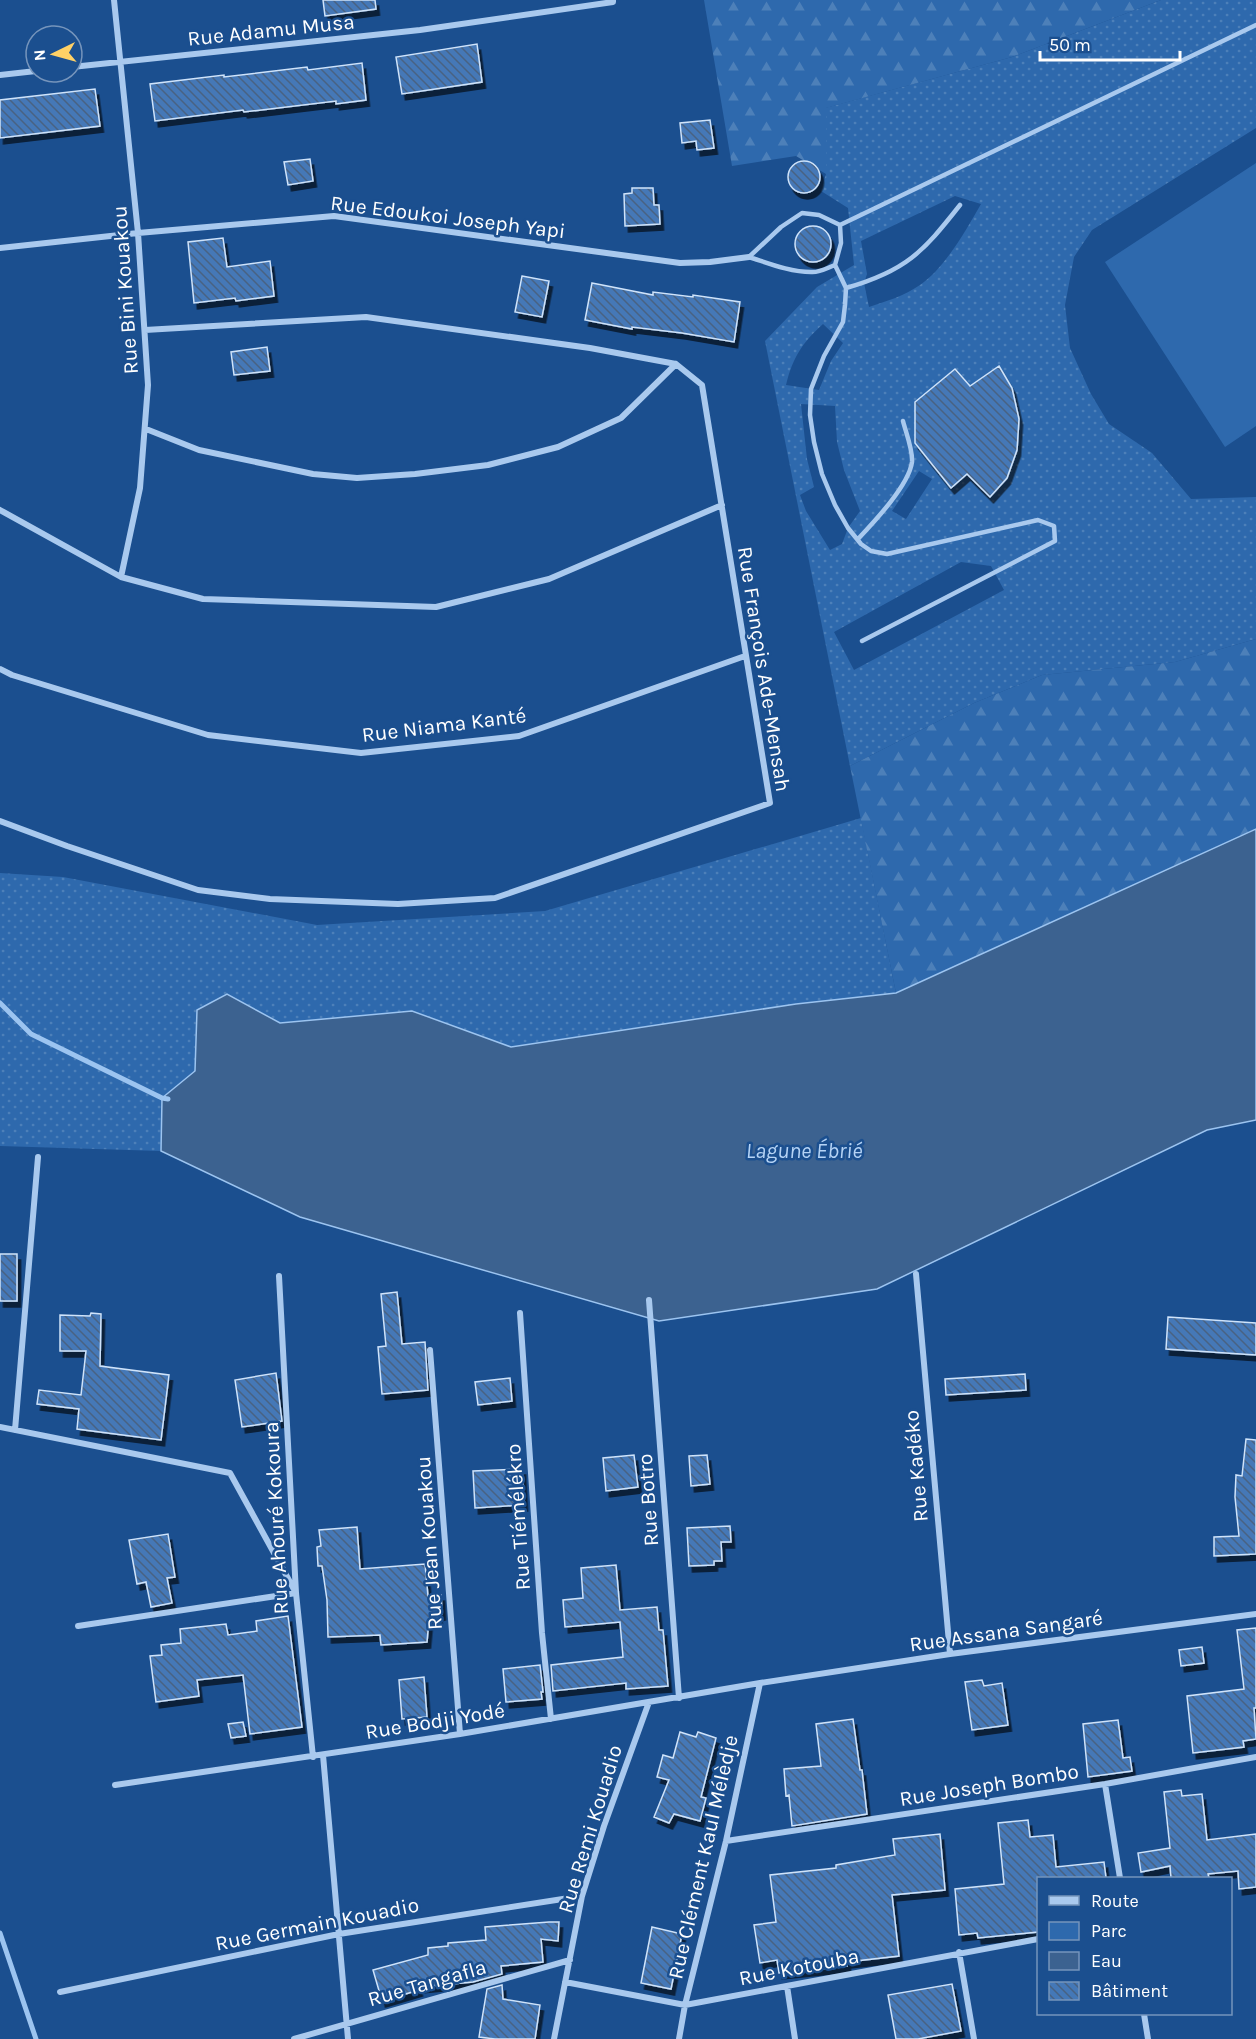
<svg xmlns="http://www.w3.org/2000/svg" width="1256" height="2039" viewBox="0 0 1256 2039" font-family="Karla,sans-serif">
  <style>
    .green { fill: url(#green-dots); fill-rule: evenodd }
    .forest { fill: url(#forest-firs) }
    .pitch { fill: #2e69ad }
    .water { fill: #3c6290; stroke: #9cc4f0; stroke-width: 1.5 }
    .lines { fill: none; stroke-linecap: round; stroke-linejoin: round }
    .stream { stroke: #9cc4f0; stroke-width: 5 }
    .building { fill: url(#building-back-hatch); stroke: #cfe3fa; stroke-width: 1.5; filter: url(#shadow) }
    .lane { stroke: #a9c9ee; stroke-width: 4.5 }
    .street { stroke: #a9c9ee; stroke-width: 6 }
    .labels { text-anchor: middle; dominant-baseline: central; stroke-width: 5; stroke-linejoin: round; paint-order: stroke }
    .street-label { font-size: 21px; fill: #fff; stroke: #1b4f8f }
    .water-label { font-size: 22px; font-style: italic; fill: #b5d3f5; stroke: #1b4f8f }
  </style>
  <defs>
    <pattern id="green-dots" width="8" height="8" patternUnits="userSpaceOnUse" patternTransform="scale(1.5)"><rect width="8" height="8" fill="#2e69ad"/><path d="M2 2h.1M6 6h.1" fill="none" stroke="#4d80b9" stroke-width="1.8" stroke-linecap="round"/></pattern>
    <pattern id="forest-firs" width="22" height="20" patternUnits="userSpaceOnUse" patternTransform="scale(1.5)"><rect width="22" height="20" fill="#2e69ad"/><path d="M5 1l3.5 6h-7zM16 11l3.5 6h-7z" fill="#4d80b9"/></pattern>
    <pattern id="building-back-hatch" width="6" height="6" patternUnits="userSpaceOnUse" patternTransform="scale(1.5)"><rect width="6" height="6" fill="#4478b7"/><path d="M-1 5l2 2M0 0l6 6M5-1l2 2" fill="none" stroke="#486282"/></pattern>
    <filter id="shadow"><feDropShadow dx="3.5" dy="6" stdDeviation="0" flood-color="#0009"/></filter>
  </defs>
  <rect width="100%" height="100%" fill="#1b4f8f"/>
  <path class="green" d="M1161,0H1256V128L1092,230L1074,257L1065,305L1070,348L1091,394L1109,424L1152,453L1191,499L1256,497V639L1175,662L1042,675L974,703L850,766L765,341L817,287L854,265L848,208L821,191L826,174L825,108L1012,57ZM955,196L981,204C966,230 945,268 920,285C904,296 887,301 869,307L864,283L867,274L861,241ZM823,324L843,343L831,361L819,390L786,385C793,357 802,343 823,324ZM999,366L1012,388L1019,419L1017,450L1007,478L989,497L967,474L951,488L916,444L927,434L915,432V407L929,406L921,397L955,369L970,386ZM801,404L835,406L837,442L844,470L860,511L848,528L842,544L830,550L806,511L800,495L814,487L807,459ZM919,471L932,479L906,519L892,511ZM961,562L991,566L1004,590L854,670L834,632Z
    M861,818L896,993L796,1004L510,1047L412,1011L280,1023L227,994L197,1010L195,1071L162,1098L161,1151L0,1146V873L63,877L317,925L545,911Z"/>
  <path class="forest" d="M704,0H1161L1012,57L826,108V174L796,156L732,166Z
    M1256,639V829L896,993L850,766L974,703L1042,675L1175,662Z"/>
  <path class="pitch" d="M1256,163V426L1225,447L1105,262Z"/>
  <path class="water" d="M1256,829V1120L1207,1130L877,1289L659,1321L300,1217L161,1151L162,1098L195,1071L197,1010L227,994L280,1023L412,1011L511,1047L796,1004L896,993Z"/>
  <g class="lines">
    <path class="stream" d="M0,1003L31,1034L162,1098L168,1099
      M0,1933L36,2039"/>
  </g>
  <path class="building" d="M323,0H375L376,9L325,16Z
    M477,44L482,82L402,94L396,57Z
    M362,63L366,100L336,104V101L244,112L243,110L155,121L150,84L224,75V77L307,67L308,70Z
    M95,89L100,126L0,138V100Z
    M710,120L714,148L697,150L696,141L682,143L680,123Z
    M310,159L313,181L288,185L284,162Z
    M788 177a16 16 0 1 1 32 0a16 16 0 1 1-32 0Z
    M632,188H653L654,205H659L660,224L625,226L624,194L632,193Z
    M795 244a18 18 0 1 1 36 0a18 18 0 1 1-36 0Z
    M223,238L227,267L270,261L274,296L236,301L235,298L194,303L188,242Z
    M522,276L549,281L542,317L515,312Z
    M592,283L653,295V292L693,297V295L740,302L734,342L682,333L632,327V329L585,320Z
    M267,347L270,371L234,375L231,352Z
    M999,366L1012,388L1019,419L1017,450L1007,478L990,497L967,474L951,488L915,443V402L955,369L970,386Z
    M0,1254H17V1301H0Z
    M397,1292L402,1344L425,1342L428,1390L382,1394L378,1347L386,1346L381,1294Z
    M91,1313L101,1314L100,1366L169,1375L161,1440L77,1429L79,1409L37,1404L39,1390L81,1395L86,1351H60V1315L90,1316Z
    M1168,1317L1256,1323V1355L1166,1349Z
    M276,1373L282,1421L242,1427L235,1380Z
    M1025,1374L1026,1390L946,1395L945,1379Z
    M510,1378L512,1401L478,1405L475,1382Z
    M1246,1439L1256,1440V1554L1214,1556V1537L1239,1536L1235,1497L1236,1475L1242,1476Z
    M634,1455L638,1487L606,1491L603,1458Z
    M707,1455L710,1484L691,1486L689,1456Z
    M522,1469L524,1505L475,1508L473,1471Z
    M730,1526L731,1542H721L722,1561H714V1565L689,1566L687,1528Z
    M357,1527L360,1569L425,1564L428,1596L441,1595L442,1614L438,1615L439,1619L429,1620L427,1642L381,1645L380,1635L328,1637L327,1600L322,1566H318L317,1547L321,1546L319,1530Z
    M168,1534L175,1577L167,1578L172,1603L151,1607L146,1582L137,1584L129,1540Z
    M616,1565L620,1610L657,1607L659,1630H663L668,1686L626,1689V1683L553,1691L551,1665L623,1657L620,1622L565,1627L563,1600L583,1598L581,1568Z
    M288,1616L302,1727L250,1734L243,1675L197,1680L199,1696L156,1702L150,1656L162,1655L161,1645L181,1643L180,1629L226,1624L228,1635L257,1631L256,1621Z
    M1256,1628V1708H1254L1256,1739L1243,1741L1244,1747L1193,1753L1187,1696L1244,1689L1237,1630Z
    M1202,1647L1204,1663L1181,1666L1179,1650Z
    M540,1665L543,1692H541L542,1699L506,1702L503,1669Z
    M424,1677L427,1717L402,1719L399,1680Z
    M982,1680L984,1686L1002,1683L1008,1725L972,1730L965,1682Z
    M853,1719L860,1770H862L867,1814L792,1826L789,1795L786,1796L784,1769L821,1766L816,1724Z
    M1118,1720L1123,1758L1130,1757L1132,1771L1088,1777L1083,1724Z
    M243,1722L246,1736L231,1738L228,1724Z
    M680,1732L696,1737L698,1732L716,1738L701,1797L706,1798L700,1821L674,1814L669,1823L654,1817L669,1780L657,1777L663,1755L673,1758Z
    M1181,1790L1182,1796L1202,1794L1207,1840L1256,1834V1887L1239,1889L1238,1871L1208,1874L1209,1878H1171L1170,1866L1141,1872L1138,1853L1170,1848L1164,1792Z
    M1028,1820L1030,1837L1053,1835L1056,1867L1104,1862L1106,1878H1038V1932L978,1938L977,1933L959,1935L955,1889L1004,1884L998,1823Z
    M940,1834L945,1890L892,1895L899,1956L847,1962V1966L779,1973L777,1960L760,1963L754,1925L776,1922L770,1875L836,1868V1865L895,1855L893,1839Z
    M549,1922H559L558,1941L541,1939L543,1962L501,1966L502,1974L473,1982L418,1987L419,1990L382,2001L373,1970L428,1955V1948L448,1946V1943L486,1940L485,1927Z
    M652,1927L682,1934L671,1989L641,1983Z
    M952,1984L961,2031L918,2039H896L888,1995Z
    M502,1985L503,1999L540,2005L535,2039H495L479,2037L487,1989Z"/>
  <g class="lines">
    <path class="lane" d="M840,225L1256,25
      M749,257C768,263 790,272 811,272C819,273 827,268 835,265L841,243L840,225
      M749,257L781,227L802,213L819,215L840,225
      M835,265L846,288L845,305L843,322L824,356L811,389L810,415L814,442L822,474L835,505L848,528L861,544L871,551L887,554L1038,520L1054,526L1055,541L862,641
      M846,288C906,271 923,252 960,205
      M858,539C874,522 909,485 912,462C913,450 906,433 903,421"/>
    <path class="street" d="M114,0L138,233L148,385L140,488L121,577
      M72,67L420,30L613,2V0
      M0,75L36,71
      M0,248L138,233L334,216L680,263L710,262L749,257
      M146,429L199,450L313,474L357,478L415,474L488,465L558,447L621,418L676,364
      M0,510L121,577L203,599L436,607L549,579L722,505
      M0,669L12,675L208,735L361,753L519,736L745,656
      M0,821L67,846L198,890L270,899L398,904L495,898L770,803L702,385L676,364L590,348L366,317L145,330
      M916,1274L950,1654
      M279,1276L296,1593L313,1757
      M649,1300L679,1698
      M520,1313L542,1633L551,1719
      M430,1350L460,1734
      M0,1427L230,1473L296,1593L78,1626
      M15,1430L38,1157
      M323,1755L348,2039
      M1105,1784L1120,1878
      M115,1785L460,1734L760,1683L950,1654L1256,1614
      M726,1841L1105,1784L1256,1757
      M959,1952L974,2039
      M565,1982L685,2005L1038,1939
      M787,1986L795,2039
      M60,1992L339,1934L582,1896
      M1144,2014L1148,2039
      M294,2039L570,1960
      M554,2039L582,1896L604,1826L649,1702
      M679,2039L685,2005L726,1841L760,1683"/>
  </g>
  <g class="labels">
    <g class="street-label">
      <text transform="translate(271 30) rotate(-6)">Rue Adamu Musa</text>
      <text transform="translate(448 217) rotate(7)">Rue Edoukoi Joseph Yapi</text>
      <text transform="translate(125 290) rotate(-94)">Rue Bini Kouakou</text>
      <text transform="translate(764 669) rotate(81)">Rue François Ade-Mensah</text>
      <text transform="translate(444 725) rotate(-7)">Rue Niama Kanté</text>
      <text transform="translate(916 1466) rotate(-95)">Rue Kadéko</text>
      <text transform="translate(648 1500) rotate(-94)">Rue Botro</text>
      <text transform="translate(518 1517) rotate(-94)">Rue Tiémélékro</text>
      <text transform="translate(276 1518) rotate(-93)">Rue Ahouré Kokoura</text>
      <text transform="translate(429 1543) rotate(-94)">Rue Jean Kouakou</text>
      <text transform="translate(1006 1631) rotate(-8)">Rue Assana Sangaré</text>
      <text transform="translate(435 1721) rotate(-9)">Rue Bodji Yodé</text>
      <text transform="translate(989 1785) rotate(-9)">Rue Joseph Bombo</text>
      <text transform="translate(590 1829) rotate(-73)">Rue Remi Kouadio</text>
      <text transform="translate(703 1857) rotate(-77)">Rue Clément Kaul Mélèdje</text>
      <text transform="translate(317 1924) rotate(-11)">Rue Germain Kouadio</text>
      <text transform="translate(799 1967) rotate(-11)">Rue Kotouba</text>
      <text transform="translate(427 1983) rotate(-16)">Rue Tangafla</text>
    </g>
    <g class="water-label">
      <text x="804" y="1151">Lagune Ébrié</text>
    </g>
  </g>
  <rect x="1037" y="1877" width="195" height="138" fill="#1b4f8f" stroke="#7695bc" stroke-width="1.5"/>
  <rect x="1049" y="1896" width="30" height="9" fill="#a9c9ee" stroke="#7695bc" stroke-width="1.5"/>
  <text x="1091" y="1907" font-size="18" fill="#ffffff">Route</text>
  <rect x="1049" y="1922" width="30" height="18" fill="#2e69ad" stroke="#7695bc" stroke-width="1.5"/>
  <text x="1091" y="1937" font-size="18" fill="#ffffff">Parc</text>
  <rect x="1049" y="1952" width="30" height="18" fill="#3c6290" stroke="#7695bc" stroke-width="1.5"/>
  <text x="1091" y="1967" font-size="18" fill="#ffffff">Eau</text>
  <rect x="1049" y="1982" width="30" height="18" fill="url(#building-back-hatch)" stroke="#7695bc" stroke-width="1.5"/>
  <text x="1091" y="1997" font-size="18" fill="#ffffff">Bâtiment</text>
  <g transform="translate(54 54) rotate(265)"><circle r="28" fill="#1b4f8f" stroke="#7695bc" stroke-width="1.5"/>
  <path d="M0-4.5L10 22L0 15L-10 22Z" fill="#ffd166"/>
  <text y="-9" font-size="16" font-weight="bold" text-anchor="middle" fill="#ffffff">N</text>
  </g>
  <path d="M1040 51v9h140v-9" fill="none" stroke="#ffffff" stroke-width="3"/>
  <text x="1049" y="51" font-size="18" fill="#ffffff" stroke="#1b4f8f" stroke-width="4.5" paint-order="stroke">50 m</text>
</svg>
